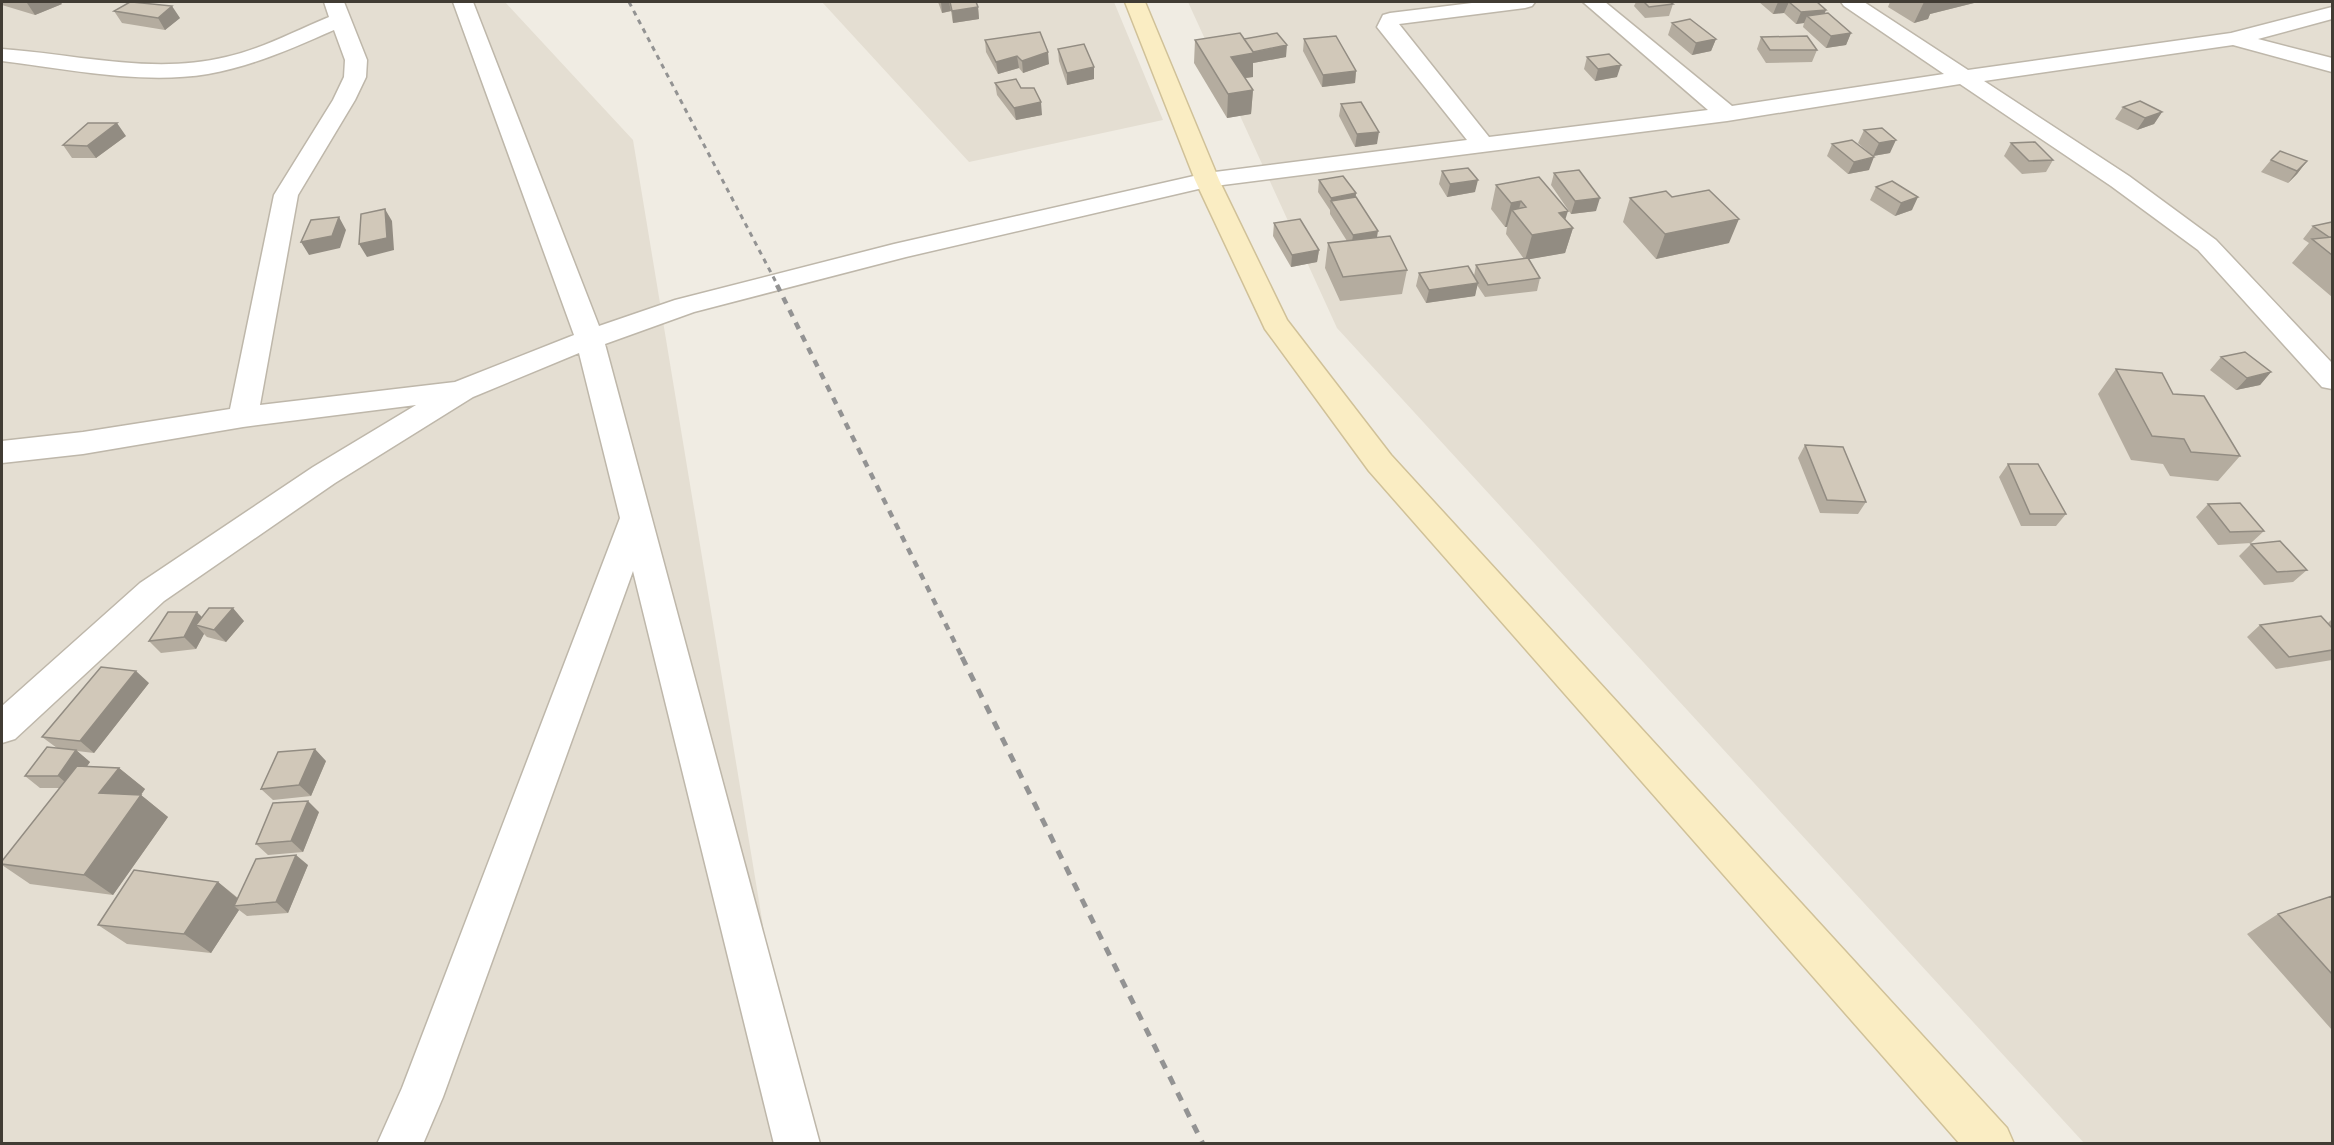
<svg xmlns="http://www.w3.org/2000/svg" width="2334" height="1145" viewBox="0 0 2334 1145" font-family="'Nunito Sans',sans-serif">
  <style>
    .residential { fill: #e4ded2 }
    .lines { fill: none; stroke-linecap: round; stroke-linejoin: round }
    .street-casing { stroke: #beb7aa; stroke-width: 3 }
    .secondary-casing { stroke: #d0c198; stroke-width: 3 }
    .street { fill: #fff; fill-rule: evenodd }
    .secondary { fill: #faedc3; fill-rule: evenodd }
    .rail-far2 { stroke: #939393; stroke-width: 3; stroke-dasharray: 5 5; stroke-linecap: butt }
    .rail-far1 { stroke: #939393; stroke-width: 4.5; stroke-dasharray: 7 7; stroke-linecap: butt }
    .rail { stroke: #939393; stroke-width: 5; stroke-dasharray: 9 9; stroke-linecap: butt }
    .wall { fill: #b4ac9f }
    .shaded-wall { fill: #928c82 }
    .building { fill: #d1c8b9; stroke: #928c82; stroke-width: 1.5 }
  </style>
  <rect width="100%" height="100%" fill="#f0ece3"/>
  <path class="residential" d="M2,2H505L633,140L799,1143L2,1144Z
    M822,2H1114L1163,120L969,162Z
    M1188,2H2332V1143H2084L1337,328Z"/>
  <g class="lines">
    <defs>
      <path id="street" d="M324,2H344L367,60L366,77L355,100L298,195L260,405L455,382L574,335L453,2H473L599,326L675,300L894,244L1207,173L1467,140L1377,27L1383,15L1390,13L1480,2H1535L1532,6L1525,8L1399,24L1489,137L1708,110L1583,2H1605L1732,106L1944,74L1844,6L1841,2H1864L1968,70L2231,33L2332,7V19L2258,39L2332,58V72L2233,45L1984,81L2129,176L2216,240L2332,363V389L2322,387L2198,250L2111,186L1960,84L1727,121L1207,187L906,257L694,312L605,344L820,1144H774L633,571L443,1097L423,1144H377L402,1088L620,518L579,353L473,397L335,483L164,601L15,739L2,743V706L140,583L313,467L416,405L243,427L83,454L2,463V441L83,432L230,409L274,195L333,100L344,77L345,60L334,30C293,48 253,66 208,74C142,85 68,69 2,61V49C75,54 153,75 226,57C262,49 295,31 329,17Z"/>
      <path id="secondary" d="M1125,2H1145L1219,180L1287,320L1391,455L2007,1128L2014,1144H1960L1369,471L1265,329L1195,180Z"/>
    </defs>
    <use href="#street" class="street-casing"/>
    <use href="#secondary" class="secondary-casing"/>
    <use href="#street" class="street"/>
    <use href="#secondary" class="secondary"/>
    <path class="rail-far2" d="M629,2L778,286"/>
    <path class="rail-far1" d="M777,285L963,659"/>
    <path class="rail" d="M962,657L1203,1144"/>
  </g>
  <path class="wall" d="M2,2H60L62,4L35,15L2,5Z
    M938,2H976L978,7L979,19L953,23L951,11L942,13Z
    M1636,2H1670L1673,4L1669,16L1645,18L1634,6Z
    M1759,2H1817L1826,10L1824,14L1851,33L1846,45L1826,48L1803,27L1804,23L1796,24L1784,13L1773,14Z
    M1890,2H1978L1930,14L1928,19L1914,23L1888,7Z
    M114,11L180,18L165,30L122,23Z
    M1672,23L1716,39L1711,51L1692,55L1668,35Z
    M1761,37L1817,50L1812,62L1766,63L1757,49Z
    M1244,39L1286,57L1253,63V77L1245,78L1253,90L1251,114L1227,118L1194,63L1195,40Z
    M1304,39L1356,71L1355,83L1322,87L1303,51Z
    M985,40L1049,64L1023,73L1019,68L998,74L986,52Z
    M1058,49L1094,79L1067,85L1059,61Z
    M1587,57L1617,77L1595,81L1584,69Z
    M995,83L1021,88L1042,115L1016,120L997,95Z
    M1341,104L1377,144L1355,147L1339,116Z
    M2123,107L2162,112L2154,124L2137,130L2115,119Z
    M1864,130L1890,153L1873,156L1858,143Z
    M126,136L96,158H72L63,145Z
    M2011,143L2053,160L2046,172L2022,174L2004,156Z
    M1832,144L1869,170L1848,174L1827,156Z
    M2271,160L2307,161L2297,174L2288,183L2261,172Z
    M1442,171L1475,192L1447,197L1439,184Z
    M1554,173L1596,211L1571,214L1551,185Z
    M1319,180L1356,193V197L1377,238L1407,270L1402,294L1340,301L1325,268L1328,243L1347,241L1330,214V210L1318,192Z
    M1496,185L1565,219L1573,228L1565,253L1529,259L1540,278L1537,291L1485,297L1477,285L1475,296L1426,303L1416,286L1419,273L1474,276L1476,265L1524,259L1506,234L1507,227H1505L1491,209Z
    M1876,187L1912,210L1895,216L1870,200Z
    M1672,197L1729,243L1656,259L1623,222L1630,198Z
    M2332,222V297L2292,263L2309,243L2303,239L2313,226Z
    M1274,223L1319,250L1317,262L1291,267L1273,236Z
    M2221,357L2271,372L2260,385L2236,390L2210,370Z
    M2116,369L2173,394L2240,456L2218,481L2170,476L2163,464L2131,460L2098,394Z
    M1805,445L1866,502L1858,514L1820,513L1798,458Z
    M2008,464L2066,514L2056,526H2021L1999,477Z
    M2208,504L2264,531L2251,543L2218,545L2196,517Z
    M2251,544L2307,570L2293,582L2264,585L2239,556Z
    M202,617L244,621L226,642L207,637L204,634L196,649L161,653L149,641Z
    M2332,619V660L2276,669L2247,637L2260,625L2328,623Z
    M149,683L94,753L77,751L90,762L87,766L119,768L145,789L141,795L168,817L113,895L30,884L2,865V861L60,788H40L25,776L57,748L42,737Z
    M326,761L311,796L273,800L261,789Z
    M319,812L303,852L268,855L256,844Z
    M308,865L288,913L247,916L239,910L211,953L127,944L98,925L218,882L238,898Z
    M2332,896V1030L2247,934L2278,914Z"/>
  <path class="shaded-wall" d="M30,2H60L62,4L35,15L27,3Z
    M941,2H949L951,11L942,13Z
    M1778,2H1789L1784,13L1773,14Z
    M1924,2H1978L1930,14L1928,19L1914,23Z
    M172,6L180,18L165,30L158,18Z
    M978,7L979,19L953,23L952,11Z
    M1826,10L1821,21L1807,16L1804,23L1796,24L1801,12Z
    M1851,33L1846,45L1826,48L1831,36Z
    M1716,39L1711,51L1692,55L1696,43Z
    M1287,45L1286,57L1253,63V77L1230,80L1231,57Z
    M1048,52L1049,64L1023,73L1022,61Z
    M1017,56L1019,68L998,74L996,62Z
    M1621,65L1617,77L1595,81L1598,69Z
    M1094,67V79L1067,85V73Z
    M1356,71L1355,83L1322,87L1323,75Z
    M1253,90L1251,114L1227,118L1228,94Z
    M1041,102L1042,115L1016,120L1014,108Z
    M2162,112L2154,124L2137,130L2145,118Z
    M117,123L126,136L96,158L87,146Z
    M1379,132L1377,144L1355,147L1357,134Z
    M1896,140L1890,153L1873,156L1879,143Z
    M1874,157L1869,170L1848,174L1854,162Z
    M2307,161L2297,174L2288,183L2297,171Z
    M1478,180L1475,192L1447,197L1450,184Z
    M1356,193L1355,206L1331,201L1330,211L1331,198Z
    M1918,197L1912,210L1895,216L1901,203Z
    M1600,198L1596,211L1571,214L1575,201Z
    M1521,201L1517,217L1512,210L1507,227H1505L1511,203Z
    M385,209L392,221L394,250L367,257L359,244Z
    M1568,211L1562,230L1573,228L1565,253L1525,260L1532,235L1559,213Z
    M339,217L346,230L340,248L309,255L301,242Z
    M1739,219L1729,243L1656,259L1665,234Z
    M1378,231L1376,243L1351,248L1353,235Z
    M1319,250L1317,262L1291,267L1292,255Z
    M1478,283L1475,296L1426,303L1429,290Z
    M2271,372L2260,385L2236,390L2247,378Z
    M233,608L244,621L226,642L214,630Z
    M197,612L209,624L196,625L204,634L196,649L184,637Z
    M136,671L149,683L94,753L80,741Z
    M315,749L326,761L311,796L299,785Z
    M76,750L90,762L72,788L58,776Z
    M119,768L145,789L127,814L99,793Z
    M141,795L168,817L113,895L84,875Z
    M308,801L319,812L303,852L291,841Z
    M296,855L308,865L288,913L276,902Z
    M218,882L243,903L234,906L239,910L211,953L184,934Z"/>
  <path class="building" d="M130,2H132L172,6L158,18L114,11Z
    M950,2H976L978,7L952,11Z
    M1644,2H1670L1673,4L1649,7Z
    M1789,2H1817L1826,10L1801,12Z
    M1828,13L1851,33L1831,36L1807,16Z
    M1690,19L1716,39L1696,43L1672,23Z
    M1040,32L1048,52L1022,61L1017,56L996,62L985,40Z
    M1240,33L1254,53L1231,57L1253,90L1228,94L1195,40Z
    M1277,33L1287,45L1253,52L1244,39Z
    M1336,36L1356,71L1323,75L1304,39Z
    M1807,36L1817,50H1770L1761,37Z
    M1084,44L1094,67L1067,73L1058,49Z
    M1609,54L1621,65L1598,69L1587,57Z
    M1016,79L1021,88H1034L1041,102L1014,108L995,83Z
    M2140,101L2162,112L2145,118L2123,107Z
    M1361,102L1379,132L1357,134L1341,104Z
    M88,123H117L87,146L63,145Z
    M1882,128L1896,140L1879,143L1864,130Z
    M1852,140L1874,157L1854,162L1832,144Z
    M2035,142L2053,160L2029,161L2011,143Z
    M2280,151L2307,161L2297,171L2271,160Z
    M1468,168L1478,180L1450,184L1442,171Z
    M1579,170L1600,198L1575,201L1554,173Z
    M1343,176L1356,193L1331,198L1319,180Z
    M1539,177L1568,211L1559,213L1573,228L1532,235L1512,210L1526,207L1521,201L1511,203L1496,185Z
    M1892,181L1918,197L1901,203L1876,187Z
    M1709,190L1739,219L1665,234L1630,198L1666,191L1672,197Z
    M1356,197L1378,231L1353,235L1331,201Z
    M385,209L387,238L359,244L361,214Z
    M339,217L332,236L301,242L311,220Z
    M1300,219L1319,250L1292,255L1274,223Z
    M2332,222V237H2329L2313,226Z
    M1390,236L1407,270L1343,277L1328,243Z
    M2332,237V255L2312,239Z
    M1528,258L1540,278L1488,285L1476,265Z
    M1468,266L1478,283L1429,290L1419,273Z
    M2245,352L2271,372L2247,378L2221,357Z
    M2116,369L2162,373L2173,394L2204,396L2240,456L2191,452L2184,439L2152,436Z
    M1805,445L1843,447L1866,502L1827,500Z
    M2008,464H2038L2066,514H2030Z
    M2240,503L2264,531L2230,532L2208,504Z
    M2280,541L2307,570L2277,572L2251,544Z
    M209,608H233L214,630L196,625Z
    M168,612H197L184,637L149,641Z
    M2321,616L2332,628V650L2289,657L2260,625Z
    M101,667L136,671L80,741L42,737Z
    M47,747L76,750L58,776H25Z
    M315,749L299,785L261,789L278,752Z
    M77,766L119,768L99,793L141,795L84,875L2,864V861Z
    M308,801L291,841L256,844L273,803Z
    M296,855L276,902L234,906L256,859Z
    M134,870L218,882L184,934L98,925Z
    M2332,896V974L2278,914Z"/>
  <rect width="2334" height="1145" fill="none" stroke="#413c34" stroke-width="6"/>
</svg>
